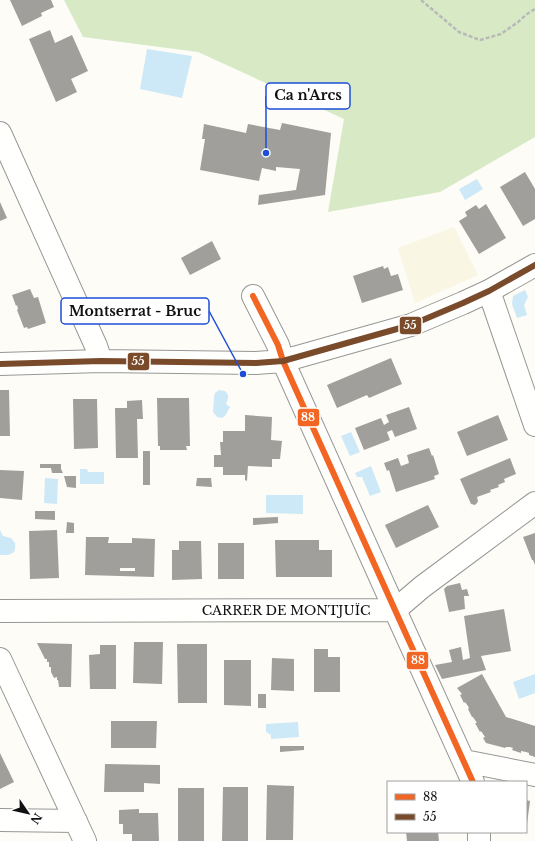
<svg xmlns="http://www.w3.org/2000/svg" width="535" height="841" viewBox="0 0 535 841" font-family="'Libre Baskerville',serif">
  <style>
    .farmland { fill: #f9f7e4 }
    .forest { fill: #d8eac5 }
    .water { fill: #cde8f7 }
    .building { fill: #a19f9c; fill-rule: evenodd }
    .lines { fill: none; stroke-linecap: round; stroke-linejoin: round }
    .street-casing { stroke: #979795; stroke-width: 24 }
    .path { stroke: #b9b9b8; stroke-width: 2.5; stroke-dasharray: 4 2; stroke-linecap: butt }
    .street { stroke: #fffffe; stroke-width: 22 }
    .bus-1-casing { stroke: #fff; stroke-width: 9 }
    .bus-2-casing { stroke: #fff; stroke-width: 9 }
    .bus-1 { stroke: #f26522; stroke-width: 6 }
    .bus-2 { stroke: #7a4b2a; stroke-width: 6 }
    .labels { text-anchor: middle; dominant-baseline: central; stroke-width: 4; stroke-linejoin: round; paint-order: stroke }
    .street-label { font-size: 13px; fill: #111; stroke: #fff }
    .leader { fill: none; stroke: #1d4ed8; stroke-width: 1.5 }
    .callout-dot { fill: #1d4ed8; stroke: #fff; stroke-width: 1.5 }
    .callout { fill: #fff; stroke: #1d4ed8; stroke-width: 1.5 }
    .callout-label { font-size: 14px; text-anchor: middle; font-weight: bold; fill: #111 }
    .line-badge { stroke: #fff; stroke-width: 1.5 }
    .badge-label { font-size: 11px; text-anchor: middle; font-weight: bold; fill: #fff }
  </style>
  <rect width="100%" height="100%" fill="#fdfcf7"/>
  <path class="farmland" d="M454,227L478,275L415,303L398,248Z"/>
  <path class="forest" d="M64,0H535V137L440,192L328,212L344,119L198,52L83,37Z"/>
  <path class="water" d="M147,49L192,56L182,98L140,89Z
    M477,179L483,189L465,200L459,189Z
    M525,290L528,297L524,305L527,315L517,318L512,304L513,296Z
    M219,390L225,391C230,395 228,399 226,404L230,407L225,416L222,418L217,417L213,412L214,397L215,393Z
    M351,432L360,452L350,456L341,436Z
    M371,466L381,492L370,496L362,477H357L355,473Z
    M80,469H87L88,472H104V484H80Z
    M45,478L58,479L57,504L44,503Z
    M266,495H303V514L266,513Z
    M0,530L3,536L11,538L15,543C17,555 9,555 0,555Z
    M535,674V693L519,699L513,682Z
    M298,722L299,737L271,739V735L266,732V724Z"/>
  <path class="building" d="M10,0H51L54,7L41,13L42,16L22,26Z
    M50,30L55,43L72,35L88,71L71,79L77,92L56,102L29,39Z
    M282,123L331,133L325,195L258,205L259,195L296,190L300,169L276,167V171L262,168L259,181L200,170L205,139H202L204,124L246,133L248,124L280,130Z
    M525,172L535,189V219L523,226L500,187Z
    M0,202L7,218L0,221Z
    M486,204L506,238L479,254L459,221L467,216L465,212L476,205L479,209Z
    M212,241L221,259L190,275L181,258Z
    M383,266L384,269L388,267L391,276L398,274L403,290L362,303L353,276Z
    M30,289L34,298L38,297L46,323L28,329L27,327L24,328L17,310L18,309L17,305L16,306L12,295Z
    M391,358L402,384L369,398L367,395L337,408L327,385Z
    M0,390H9L10,436H0Z
    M157,398H189L190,446H186L187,450H160V446H158Z
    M73,399H97L98,448L74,449Z
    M142,400L143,419H137L138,458H116L115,408H127V401Z
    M409,407L417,429L395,437L392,430L387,432L390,440L364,450L355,428L381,418L384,425L389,422L386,415Z
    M245,415L272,417L271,440L282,441L280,459H272V467L248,466L247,481L245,480V475H223V467H214V455H221L220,442H223V431H245Z
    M498,415L508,440L467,456L457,432Z
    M429,448L432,456L433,455L439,474L434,476L435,479L396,492L389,470L387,471L384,463L398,458L401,466L409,463L407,455Z
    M143,451H150V485H143Z
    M510,458L516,474L504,479L505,482L498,485L499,487L490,490L491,492L477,497L478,501L477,503L475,505L471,504L460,479Z
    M40,464H61V469L63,473H52L51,468H40Z
    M0,470L24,471L22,500L0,498Z
    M64,476H76V488L67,487Z
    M197,478H211L212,487L196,486Z
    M428,505L439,527L396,548L385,525Z
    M35,511H55V520L35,519Z
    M278,517V523L253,525V518Z
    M67,522L74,523V533H66Z
    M57,530L59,578L30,579L29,531Z
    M535,533V565L533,560H532L523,537Z
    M86,537H109L108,543H132V538L155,539L154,577L85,575ZM120,568H135V571H120Z
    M275,540H319V550H332V577H276Z
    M179,541H201L202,579L172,580V550H179Z
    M218,543H244V579H218Z
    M460,583L462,590L467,589L469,596H464L465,609L449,612L444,589L447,586Z
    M504,609L511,651L481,656L486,670L442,679L435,665L452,662L449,650L461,647L463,660L470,658L464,616Z
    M134,642H163L162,684L133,683Z
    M37,643L72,644L71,687H59L58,680H57V677L54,678L51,672V667H49V662H47V659H45Z
    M177,644H207V703H178Z
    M100,645H116V689H90L89,655L100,654Z
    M314,649H328V657H340V692H314Z
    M272,658L294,659V691L271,690Z
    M224,660H251V706L224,705Z
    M482,674L506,717L535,726V757L529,755V753L526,752L521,751V753L512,750L513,748L510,747H506L505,748L486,743L483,738L485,737L481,731L480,732L475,723H477L473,717H472L468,709L469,708L468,706L465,702L464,703L460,695L462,694L457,688Z
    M258,694H266V708H258Z
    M111,721H157L156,748H111Z
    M280,746H304V750L280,752Z
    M0,753L14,782L0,789Z
    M105,764L160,765V784L144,783V792H104Z
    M267,785L294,786L293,840H266Z
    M223,787H248V841H222Z
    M178,788H204V841H178Z
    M526,800L530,801L527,824H526Z
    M139,809V813H158L159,841H132V834H123V824H119V810Z
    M406,832H438L439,841H407Z"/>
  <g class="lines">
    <defs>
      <path id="street" d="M0,133L96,346L101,361
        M489,291L535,425
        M253,296L278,345L283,361L395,610L473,782
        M0,364L101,361L256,363L283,361L411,325L463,303L489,291L535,265
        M0,611L395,610L422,587L535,503
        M0,659L85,841
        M464,761L535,775
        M0,820L76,821
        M479,841V832"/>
    </defs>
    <use href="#street" class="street-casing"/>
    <path class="path" d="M421,0L459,32L480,40L501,34L518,22L527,14L535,9"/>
    <use href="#street" class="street"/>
    <defs>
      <path id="bus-1" d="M253,296L278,345L283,361L395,610L473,782"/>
      <path id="bus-2" d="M0,364L101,361L256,363L283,361L411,325L463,303L489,291L535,265"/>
    </defs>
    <use href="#bus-1" class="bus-1-casing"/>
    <use href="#bus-2" class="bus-2-casing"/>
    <use href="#bus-1" class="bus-1"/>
    <use href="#bus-2" class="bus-2"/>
  </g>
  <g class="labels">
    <g class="street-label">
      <text x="286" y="610">CARRER DE MONTJUÏC</text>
    </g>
  </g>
  <path class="leader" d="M266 153L266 96M243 374L209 311"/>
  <g class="callout-dot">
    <circle cx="266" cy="153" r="4"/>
    <circle cx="243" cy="374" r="4"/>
  </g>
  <g class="callout">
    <rect x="266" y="83" width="84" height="26" rx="4"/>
    <rect x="61" y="298" width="148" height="26" rx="4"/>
  </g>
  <g class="callout-label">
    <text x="308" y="100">Ca n'Arcs</text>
    <text x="135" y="316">Montserrat - Bruc</text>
  </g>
  <g class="line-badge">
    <rect x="399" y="316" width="23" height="19" rx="4" fill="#7a4b2a"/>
    <rect x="127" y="352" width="23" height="19" rx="4" fill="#7a4b2a"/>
    <rect x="297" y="408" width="23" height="19" rx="4" fill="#f26522"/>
    <rect x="406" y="651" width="23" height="19" rx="4" fill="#f26522"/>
  </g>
  <g class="badge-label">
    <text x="410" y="329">55</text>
    <text x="138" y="365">55</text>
    <text x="308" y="421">88</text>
    <text x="418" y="664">88</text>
  </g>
  <rect x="387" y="781" width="140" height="52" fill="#ffffff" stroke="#a0a0a0"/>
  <rect x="395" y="794" width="20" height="6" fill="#f26522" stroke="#a0a0a0"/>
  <text x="423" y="801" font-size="12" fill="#111111">88</text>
  <rect x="395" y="814" width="20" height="6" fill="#7a4b2a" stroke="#a0a0a0"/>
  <text x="423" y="821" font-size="12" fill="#111111">55</text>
  <g transform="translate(28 813) rotate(124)" stroke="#ffffff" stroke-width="3" paint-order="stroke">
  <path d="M0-3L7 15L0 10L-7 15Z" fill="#111111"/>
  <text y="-6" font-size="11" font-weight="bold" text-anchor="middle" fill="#111111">N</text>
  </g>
</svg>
